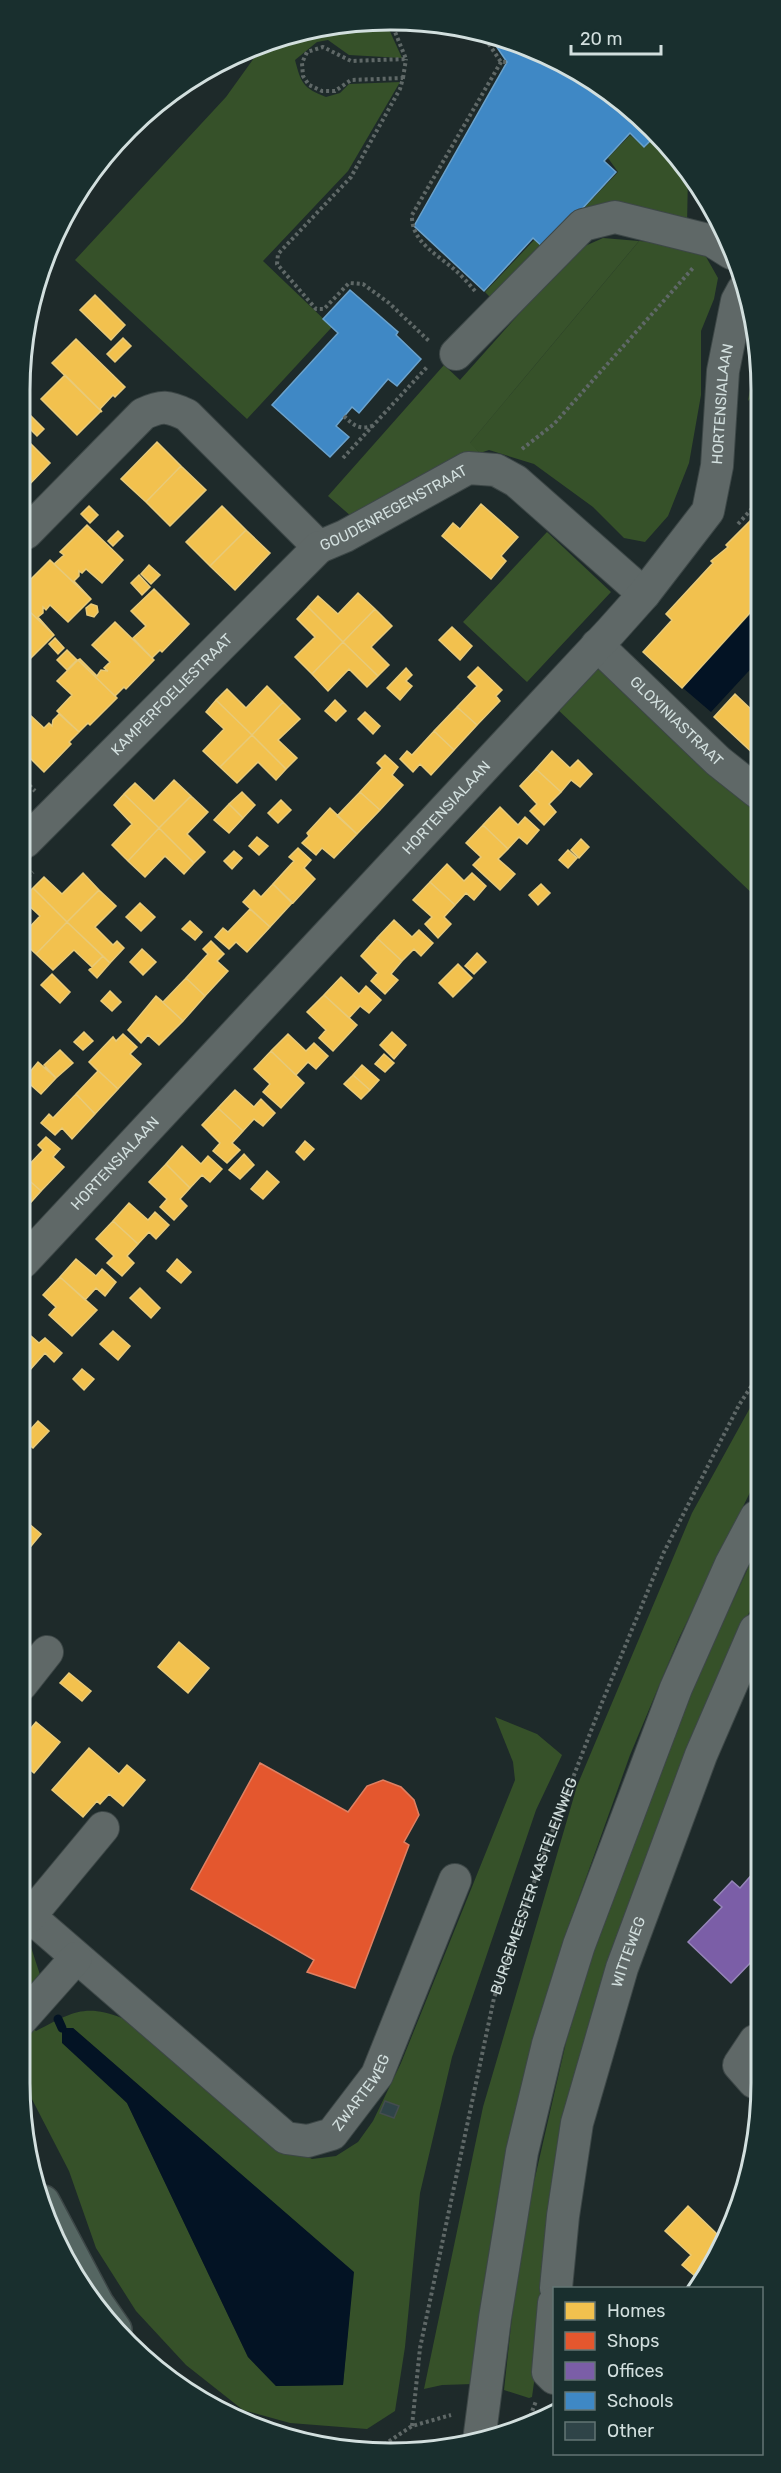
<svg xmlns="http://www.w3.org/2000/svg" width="781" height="2473" viewBox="0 0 781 2473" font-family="Rubik,sans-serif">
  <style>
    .green { fill: #365129; fill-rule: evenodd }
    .forest { fill: #38532b }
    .water { fill: #031324 }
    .homes { fill: #f2c14e; stroke: #e8ca79; stroke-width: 1.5 }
    .shops { fill: #e4572e; stroke: #df8063; stroke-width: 1.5 }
    .offices { fill: #7b5ea7; stroke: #9585b8; stroke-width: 1.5 }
    .schools { fill: #3f88c5; stroke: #6ba2cc; stroke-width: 1.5 }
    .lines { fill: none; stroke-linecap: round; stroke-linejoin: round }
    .stream { stroke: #031324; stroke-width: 9 }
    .building { fill: #2f4448; stroke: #444d4f; stroke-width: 1.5 }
    .minor-casing { stroke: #3d4747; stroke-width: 34 }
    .major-casing { stroke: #3d4747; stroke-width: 36 }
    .path { stroke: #5f6867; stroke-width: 4; stroke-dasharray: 3 3; stroke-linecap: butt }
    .minor { stroke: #5f6867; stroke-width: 32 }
    .major { stroke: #556662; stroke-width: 33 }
    .labels { text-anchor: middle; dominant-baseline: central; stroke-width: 6; stroke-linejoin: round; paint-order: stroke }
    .street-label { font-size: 15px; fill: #d2dfde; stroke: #192f2e }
    .rim { fill: none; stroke: #d2dfde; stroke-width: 3 }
  </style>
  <rect width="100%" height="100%" fill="#1e2a2a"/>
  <path class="green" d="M318,27H388L402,58L349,55L328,40L317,42L295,60C301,83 303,88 326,97L340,93L349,84L400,82L348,171L263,261L332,327L247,419L75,260L226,97L259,51Z
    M630,135L645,147L656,135L669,146L688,174L687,226L607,209L498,305L485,292L535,239L544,250L618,172L608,158Z
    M639,241L693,245L705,255L718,278L714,299L701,331V395L689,463L668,516L645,542L624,538L593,507L534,464L489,450L480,453L469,444Z
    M758,341V389L748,401Z
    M756,1397V1480L679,1638L630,1755L563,1942L525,2074L498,2196L484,2287L473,2384L442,2385L424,2389L483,2107L577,1786L692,1513Z
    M756,1551V1598L715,1685L641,1875L539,2346L532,2397L529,2398L504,2390L515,2289L531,2195L567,2038L594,1950L689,1695Z
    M495,1717L537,1734L562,1755L536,1810L452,2057L420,2193L405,2347L395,2411L367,2429L290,2423L243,2410L186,2365L136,2311L96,2248L69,2171L20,2076V2046L33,2029L36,2031C71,2013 84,2003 122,2018L292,2148L312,2159L336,2156L358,2142L373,2121L401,2063L515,1780L513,1762ZM62,2028H73L353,2272L343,2385L276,2386L248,2357L127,2103Z
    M20,1934L30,1944L42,1981L20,2002Z"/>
  <path class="forest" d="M603,238L639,241L470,443L480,453L461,458L352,517L328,496L444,365L460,380L576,250Z
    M547,532L611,592L527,682L463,622Z
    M602,667L757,803V898L555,707L592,669Z"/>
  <path class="water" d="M758,606V661L711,712L683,688Z
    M62,2028H73L354,2272L343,2385L276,2386L248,2357L127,2103L62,2043Z"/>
  <path class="homes" d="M184,83H185L87,183L86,181Z
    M95,295L125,325L111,340L80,310Z
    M123,338L131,346L115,362L107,354Z
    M76,339L125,387L115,397L113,395L100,409L102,412L52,363Z
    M65,375L101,411L77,435L41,399Z
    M26,411L44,429L37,436L26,425Z
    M26,439L50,463L27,487L26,486Z
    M157,442L181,466L146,502L121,479Z
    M181,466L206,490L170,526L146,502Z
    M481,504L518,537L501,556L506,561L491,579L442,536L453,523L460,529Z
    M89,506L98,515L90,523L81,514Z
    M222,506L246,530L210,566L186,542Z
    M758,510V604L682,688L643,652L672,620L666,614L713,563L711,561L728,547L726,545L757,514Z
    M87,525L123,560L102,583L86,569L82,573L79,571V576L74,581L91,599L54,564L64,555L60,552Z
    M246,530L270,553L235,590L210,566Z
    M118,531L123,536L113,546L108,541Z
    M50,560L91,599L68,622L50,605L46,610L43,607V613L38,617L54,635L26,608L27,592L26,584Z
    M149,565L160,575L151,584L141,574Z
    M139,575L150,587L142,595L131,583Z
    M154,589L189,624L162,652L160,650L152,658L133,638L146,626L131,611Z
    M358,593L375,609L343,642L308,607L318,596L338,614Z
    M91,604L97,606L98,612L94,617L87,615L86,608Z
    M308,607L343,642L312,674L295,657L315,637L297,619Z
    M26,608L54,635L31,658L25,652Z
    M375,609L392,626L371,647L389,665L378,676L343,642Z
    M115,622L154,660L126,689L124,687L115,696L78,660L80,659L97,676L101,670L108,671L104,668L110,662L92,645Z
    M452,627L472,646L460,660L439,640Z
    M55,638L64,648L58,654L49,644Z
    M343,642L378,676L367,687L349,669L328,691L312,674Z
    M67,650L77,660L67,670L57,660Z
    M78,660L117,698L90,725L88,723L79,732L57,711L72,695L57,681Z
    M478,667L502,690L496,696L500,701L477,725L457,707L477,686L468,677Z
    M406,668L412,675L406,681L412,686L400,700L387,688Z
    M267,686L283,702L252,735L216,700L227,689L246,708Z
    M735,694L757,715V757L714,717Z
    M216,700L252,735L220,767L203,751L224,729L206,712Z
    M335,700L346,711L336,721L325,711Z
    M283,702L300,719L278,740L297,758L286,769L252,735Z
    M457,707L477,725L454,750L434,731Z
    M365,712L380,726L373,734L358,719Z
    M59,714L79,732L69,742L71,744L44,772L25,753V720L30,715L44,728L49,723L52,726L53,720Z
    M434,731L454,750L431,775L420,764L413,772L400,759L407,751L412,755Z
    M252,735L286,769L276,780L258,762L237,783L220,767Z
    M552,751L570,768L578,760L592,774L580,787L571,780L561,792L536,769Z
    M385,755L398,767L392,775L403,785L380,810L360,792L382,768L377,763Z
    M536,769L561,792L549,804L556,812L544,825L530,811L537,804L520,786Z
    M174,780L191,796L159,828L124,794L135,783L154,801Z
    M242,792L255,805L243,818L229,804Z
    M360,792L380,810L357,834L337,816Z
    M124,794L159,828L128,861L112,845L132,824L114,805Z
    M191,796L208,812L187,834L205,852L194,863L159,828Z
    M281,800L291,810L278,823L268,813Z
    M229,804L243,818L229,833L214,820Z
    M500,807L518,825L525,817L539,830L527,844L519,837L508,849L483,825Z
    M330,808L357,834L334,858L322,848L316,855L302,843L309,836L307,833Z
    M483,825L508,849L498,859L515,874L500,890L473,865L481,857L466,843Z
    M159,828L194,863L184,874L165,856L145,877L128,861Z
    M257,837L268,846L259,855L249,846Z
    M581,839L589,847L579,858L571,850Z
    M298,848L311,860L304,868L315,879L293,903L273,884L294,861L289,857Z
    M568,850L577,858L568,868L559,860Z
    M234,851L242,858L232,869L224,861Z
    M447,864L464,881L472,873L486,886L474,900L466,893L455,905L430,882Z
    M83,873L99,890L67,922L33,888L44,877L62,894Z
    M430,882L455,905L444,917L451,924L438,938L425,924L432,917L413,900Z
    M273,884L292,903L270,927L243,902L254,890L261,897Z
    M541,884L550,893L538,905L529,895Z
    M33,888L67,922L36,954L24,943V933L40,916L24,901V896Z
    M99,890L116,906L95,927L113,945L117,941L124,948L110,963L67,922Z
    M140,903L155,917L141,931L126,917Z
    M250,909L270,927L247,952L236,942L229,949L215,937L223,928L228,932Z
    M394,920L412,937L419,930L433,943L421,956L414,949L402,961L377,938Z
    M190,921L202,932L195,940L182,929Z
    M67,922L103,956L92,967L74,950L53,970L36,954Z
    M377,938L402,961L391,974L398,980L385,994L371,981L378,973L361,956Z
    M211,941L224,954L217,961L228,971L205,996L186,978L208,954L203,949Z
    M142,949L156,962L143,975L130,962Z
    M477,953L486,962L474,974L465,966Z
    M103,956L110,963L97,978L89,970Z
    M458,964L472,978L453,997L439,983Z
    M52,974L70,992L60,1003L41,985Z
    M341,977L359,994L366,986L381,1000L369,1013L360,1006L349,1018L324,995Z
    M186,978L205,996L183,1021L156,996L163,1002Z
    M110,991L121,1002L112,1011L101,1001Z
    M324,995L357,1025L333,1051L319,1038L326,1030L307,1012Z
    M156,996L183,1021L159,1045L148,1035L141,1043L128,1030Z
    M84,1032L93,1041L83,1050L74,1042Z
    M392,1032L406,1045L394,1059L380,1045Z
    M123,1034L137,1047L130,1054L141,1064L118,1089L89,1062L113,1037L116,1041Z
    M288,1034L306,1051L314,1043L328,1056L316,1069L308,1062L296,1075L271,1051Z
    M60,1050L73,1063L56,1078L44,1065Z
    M271,1051L304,1083L281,1108L263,1092L270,1084L254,1069Z
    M384,1054L394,1063L385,1072L375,1064Z
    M38,1062L56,1078L41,1094L24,1079Z
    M89,1062L118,1089L95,1114L76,1094L98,1071Z
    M362,1065L379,1080L370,1090L353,1075Z
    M353,1075L370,1090L361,1099L344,1084Z
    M235,1090L254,1107L261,1099L275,1113L263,1126L254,1119L243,1131L218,1108Z
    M76,1094L95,1114L72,1139L62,1128L55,1135L41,1123L49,1114L53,1118Z
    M218,1108L243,1131L232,1143L240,1150L227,1163L213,1151L220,1143L202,1125Z
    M46,1137L60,1149L53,1157L64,1167L41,1191L23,1175V1171L43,1150L38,1145Z
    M305,1141L314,1149L304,1160L296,1152Z
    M182,1146L201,1164L208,1156L222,1169L210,1182L202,1175L190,1188L166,1164Z
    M244,1154L254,1165L240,1179L229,1170Z
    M166,1164L190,1188L180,1199L187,1206L174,1220L160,1207L167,1199L149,1182Z
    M267,1171L279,1182L263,1199L251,1189Z
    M23,1175L41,1191L23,1211Z
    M129,1203L148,1220L155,1212L169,1225L156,1239L149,1232L138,1244L113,1221Z
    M113,1221L138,1244L127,1256L134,1263L122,1276L107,1263L114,1256L96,1239Z
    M76,1259L96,1276L102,1269L116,1282L105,1296L96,1288L85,1300L60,1277Z
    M177,1259L191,1272L181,1283L167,1271Z
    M60,1277L97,1310L72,1336L49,1315L56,1307L43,1295Z
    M140,1288L160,1308L151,1318L130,1298Z
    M23,1329L39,1343L45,1338L62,1353L54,1362L45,1353L29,1371L22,1366Z
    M113,1331L130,1346L118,1360L100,1344Z
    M82,1369L94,1379L84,1390L73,1379Z
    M38,1421L49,1431L33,1448L22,1439Z
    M22,1518L41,1534L22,1557Z
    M179,1642L209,1668L188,1693L158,1667Z
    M69,1673L91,1691L82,1701L60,1683Z
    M36,1722L60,1742L34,1773L21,1762V1740Z
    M89,1748L119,1774L127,1765L145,1780L123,1806L109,1794L100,1804L97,1801L83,1817L52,1790Z
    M688,2206L720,2237L702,2282L682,2265L691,2255L665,2231Z"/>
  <path class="shops" d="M260,1763L348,1812L367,1786L383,1780L401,1787L414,1800L419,1815L404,1842L409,1845L355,1988L307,1972L314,1960L191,1889Z"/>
  <path class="offices" d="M755,1871V1958L731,1983L688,1942L722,1907L714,1900L732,1881L740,1888Z"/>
  <path class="schools" d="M490,37L576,69L656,135L644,147L630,133L604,161L616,172L545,249L533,238L484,291L414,226L507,62Z
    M350,290L398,332L396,335L421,359L397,386L388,379L359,413L352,407L336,426L349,437L330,457L272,405L338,333L323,319Z"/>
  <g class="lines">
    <path class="stream" d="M58,2019L62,2028"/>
  </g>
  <path class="building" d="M385,2101L399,2106L394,2118L380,2113Z"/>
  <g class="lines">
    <defs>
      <g id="minor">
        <path d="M456,354L583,225L615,217L712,241L731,253"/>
        <path id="s2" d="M26,533L143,414C162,405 168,406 187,415L319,547L345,536L468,468L496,470L516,481L644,594"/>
        <path id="s3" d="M597,645L718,761L757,792"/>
        <path id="s4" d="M25,842L319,547"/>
        <path id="s5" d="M23,1262L611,631L644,594L708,511L717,466L723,371L737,301L743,290"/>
        <path d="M21,1685L47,1652"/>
        <path id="s6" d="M20,1908L286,2138L308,2141L332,2134L377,2075L455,1880"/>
        <path d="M30,1916L103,1828"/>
        <path d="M20,2021L76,1958"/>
        <path d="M754,2082L739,2065L755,2041"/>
        <path id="s7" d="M556,2288L563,2216L577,2123L622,1968L701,1755L755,1630"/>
        <path d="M554,2303L548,2372L554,2378"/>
        <path d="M479,2441L495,2318L522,2152L548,2044L579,1945L676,1688L731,1564L756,1517"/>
      </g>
      <path id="major" d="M43,2202L97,2304L115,2330"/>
    </defs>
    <use href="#minor" class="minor-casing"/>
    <use href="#major" class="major-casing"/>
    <g class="path">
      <path d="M393,27L406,59L351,61L323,47L307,52L302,63L303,76L309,85L322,91H335L351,80L403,78L400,89L351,177L278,254L277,264L316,309H324L349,283L363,284L389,303L430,342"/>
      <path d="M482,34L501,62H507"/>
      <path d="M403,78L406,59"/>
      <path d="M475,291C469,284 462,276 455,270C437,254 411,242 412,215L501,62"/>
      <path d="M758,401L756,399L758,397"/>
      <path d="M344,416C353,425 359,430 372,426"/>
      <path d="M522,449L554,424L693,268"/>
      <path d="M343,458L428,366"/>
      <path d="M738,524L758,502"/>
      <path d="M25,781L35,791"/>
      <path d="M24,881L33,872"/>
      <path d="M528,2422L536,2401"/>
      <path id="s1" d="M412,2426L420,2348L494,1998L547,1845L601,1705L663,1554L739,1405L756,1379"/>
      <path d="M379,2448L412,2426L451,2415"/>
    </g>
    <use href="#minor" class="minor"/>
    <use href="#major" class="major"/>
  </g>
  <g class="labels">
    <g class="street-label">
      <text stroke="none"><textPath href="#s5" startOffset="1125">HORTENSIALAAN</textPath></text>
      <text stroke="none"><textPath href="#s2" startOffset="484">GOUDENREGENSTRAAT</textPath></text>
      <text stroke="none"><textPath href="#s4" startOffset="208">KAMPERFOELIESTRAAT</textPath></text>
      <text stroke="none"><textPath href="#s3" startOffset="110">GLOXINIASTRAAT</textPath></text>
      <text stroke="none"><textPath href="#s5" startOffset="621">HORTENSIALAAN</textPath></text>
      <text stroke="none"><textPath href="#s5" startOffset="135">HORTENSIALAAN</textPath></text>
      <text stroke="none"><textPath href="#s1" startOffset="555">BURGEMEESTER KASTELEINWEG</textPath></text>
      <text stroke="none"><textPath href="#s7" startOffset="345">WITTEWEG</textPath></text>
      <text stroke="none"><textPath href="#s6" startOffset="450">ZWARTEWEG</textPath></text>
    </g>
  </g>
  <path d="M0 0H781V2473H0ZM390 30H391A360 360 0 0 1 751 390V2083A360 360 0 0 1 391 2443H390A360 360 0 0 1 30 2083V390A360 360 0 0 1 390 30Z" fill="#192f2e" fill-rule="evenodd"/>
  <path class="rim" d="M390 30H391A360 360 0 0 1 751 390V2083A360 360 0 0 1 391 2443H390A360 360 0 0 1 30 2083V390A360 360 0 0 1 390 30Z"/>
  <rect x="553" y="2287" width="210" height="168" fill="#192f2e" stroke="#637574" stroke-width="1.5"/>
  <rect x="565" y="2302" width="30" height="18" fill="#f2c14e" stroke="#637574" stroke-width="1.5"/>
  <text x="607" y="2317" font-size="18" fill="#d2dfde">Homes</text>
  <rect x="565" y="2332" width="30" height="18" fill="#e4572e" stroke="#637574" stroke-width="1.5"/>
  <text x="607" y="2347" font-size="18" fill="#d2dfde">Shops</text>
  <rect x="565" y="2362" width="30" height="18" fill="#7b5ea7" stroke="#637574" stroke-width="1.5"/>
  <text x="607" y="2377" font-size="18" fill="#d2dfde">Offices</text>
  <rect x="565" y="2392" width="30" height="18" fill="#3f88c5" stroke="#637574" stroke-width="1.5"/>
  <text x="607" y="2407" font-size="18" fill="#d2dfde">Schools</text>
  <rect x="565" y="2422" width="30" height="18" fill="#2f4448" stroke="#637574" stroke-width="1.5"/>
  <text x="607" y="2437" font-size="18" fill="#d2dfde">Other</text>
  <path d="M571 45v9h90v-9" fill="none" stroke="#d2dfde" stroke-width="3"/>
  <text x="580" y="45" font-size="18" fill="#d2dfde" stroke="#192f2e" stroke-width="4.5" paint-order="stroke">20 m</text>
</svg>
